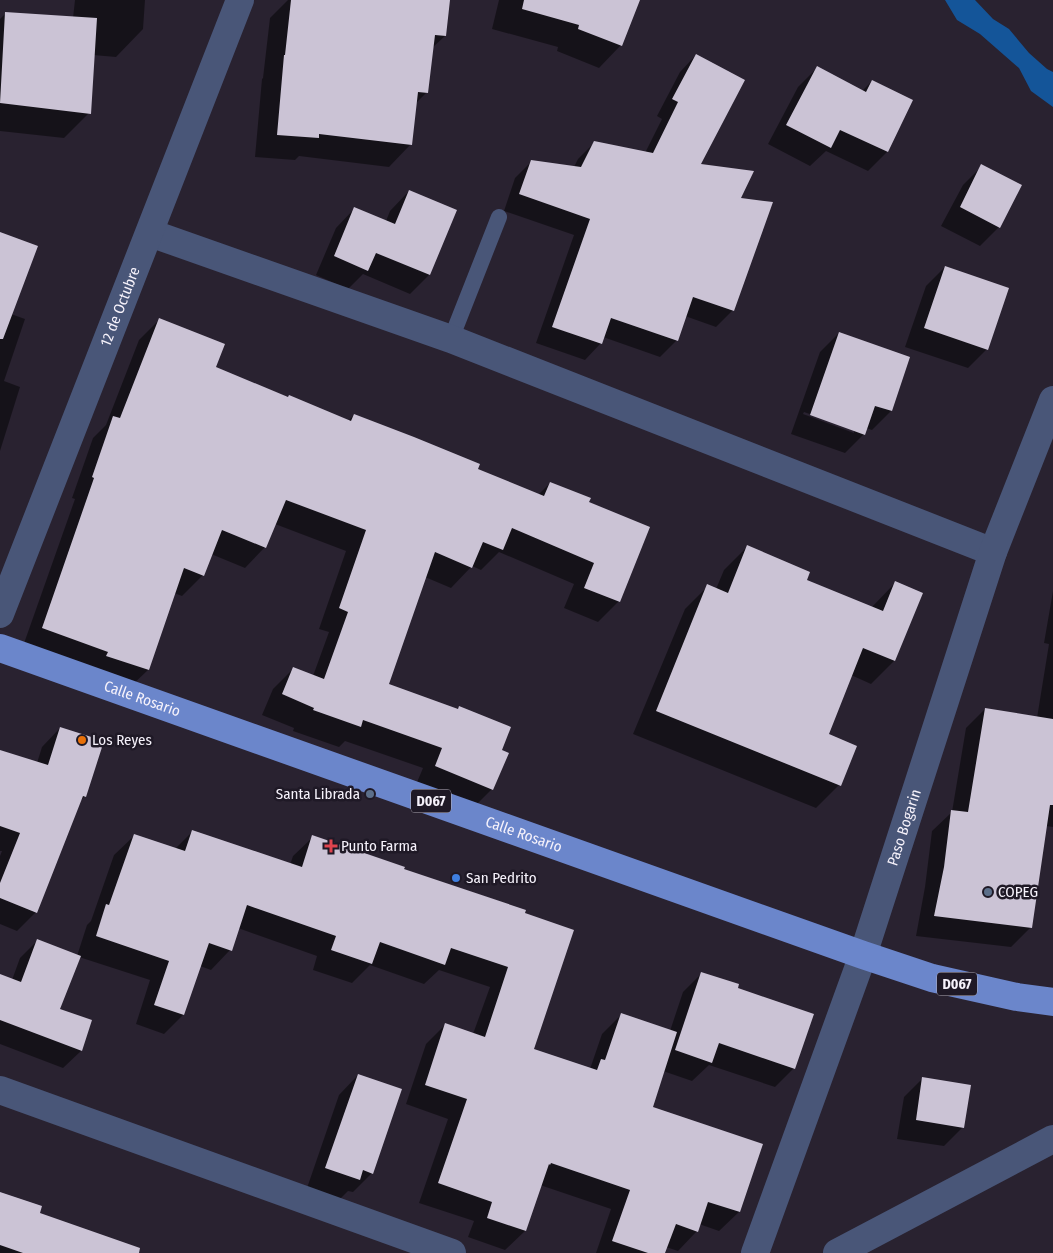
<svg xmlns="http://www.w3.org/2000/svg" width="1053" height="1253" viewBox="0 0 1053 1253" font-family="'Fira Sans Condensed',sans-serif">
  <style>
    .water { fill: #145599 }
    .shadow { fill: #0007; fill-rule: evenodd }
    .building { fill: #cbc3d5 }
    .lines { fill: none; stroke-linecap: round; stroke-linejoin: round }
    .lane { stroke: #495678; stroke-width: 16 }
    .street { stroke: #495678; stroke-width: 28 }
    .primary { stroke: #6b86cb; stroke-width: 28 }
    .food-dot { fill: #e8710a; stroke: #1f1926; stroke-width: 2 }
    .service-dot { fill: #5c6f8a; stroke: #1f1926; stroke-width: 2 }
    .health-dot { fill: #e0444e; stroke: #1f1926; stroke-width: 2 }
    .shop-dot { fill: #3f7fe0; stroke: #1f1926; stroke-width: 2 }
    .labels { text-anchor: middle; dominant-baseline: central; stroke-width: 5; stroke-linejoin: round; paint-order: stroke }
    .shield { fill: #1f1926; stroke: #b6b1bb; stroke-width: 1 }
    .shield-label { font-size: 14px; font-weight: bold; fill: #f6f2fb }
    .street-label { font-size: 15px; fill: #f6f2fb; stroke: #1f1926 }
    .poi-label { font-size: 15px; fill: #f6f2fb; stroke: #1f1926; text-anchor: start }
  </style>
  <rect width="100%" height="100%" fill="#292230"/>
  <path class="water" d="M945,0H975L993,19L1009,29L1029,53L1047,69L1053,72V107L1031,91L1019,68L980,34L957,20Z"/>
  <path class="shadow" d="M75,0H145L143,29L116,57L93,55L89,113L64,138L0,131V19L6,13L73,18Z
    M288,0H449L445,36L432,48L427,92L416,103L411,144L389,167L299,156L295,160L255,157L262,79L263,78L270,18Z
    M499,0H630L621,45L599,68L557,51L558,47L492,29Z
    M696,55L699,165L739,199L733,310L716,327L685,316L676,341L660,357L603,337L601,343L585,360L536,343L574,235L504,211L515,178L532,161L574,167L578,159L594,143L645,153L662,119L657,116L680,72Z
    M817,68L862,91L872,81L911,101L887,152L868,171L826,151L810,166L768,144L798,87Z
    M982,166L1020,185L999,227L980,246L941,226L963,185Z
    M409,191L455,211L429,275L410,294L363,274L348,289L316,275L336,228L355,208L386,221L390,211Z
    M0,233L11,314L25,319L4,381L20,387L0,451Z
    M945,267L987,349L968,368L905,347L926,286Z
    M160,319L214,368L348,421L354,415L476,470L538,495L550,483L587,503L619,601L598,622L564,608L574,584L499,552L481,570L472,566L451,588L425,577L388,685L457,710L459,707L500,751L492,789L471,810L415,787L423,768L345,741L339,747L293,731L294,728L262,715L273,689L294,668L313,676L329,632L319,629L346,551L275,524L265,547L245,568L211,554L203,575L182,596L174,593L148,670L127,690L22,649L75,499L72,498L93,438L106,425L139,340Z
    M839,333L909,358L891,411L872,430L866,428L864,434L845,453L791,434L820,352ZM804,412L854,430V433L803,414Z
    M747,547L805,581L871,608L895,583L922,594L894,661L871,684L851,675L827,735L839,785L816,808L633,734L685,609L708,586L716,589L724,570Z
    M1053,591V827L1046,826L1031,927L1011,947L916,936L925,887L932,831L952,812L966,728L985,709L1037,718L1049,644L1044,643Z
    M60,728L85,796L79,802L36,912L17,931L0,924V856L2,851H0V752L37,763L42,747Z
    M192,832L290,865L293,856L313,837L403,869L525,910L532,1050L590,1069L602,1034L621,1015L670,1031L683,992L702,973L736,989L794,1068L775,1087L709,1065L692,1081L663,1071L651,1107L762,1145L739,1212L719,1231L699,1224L697,1231L678,1251L666,1247L664,1253H596L611,1209L540,1185L525,1231L505,1250L468,1237L474,1221L419,1203L448,1119L406,1104L426,1044L445,1025L473,1034L490,987L439,970L424,984L370,965L352,983L313,970L317,956L238,928L230,950L211,970L200,966L183,1015L164,1034L136,1024L150,980L79,957L59,1010L91,1021L81,1051L63,1068L0,1044V975L12,980L20,958L37,941L77,956L87,925L91,921L114,855L134,836L175,849Z
    M358,1075L372,1173L353,1192L348,1191L340,1199L307,1188L339,1095Z
    M923,1078L963,1127L944,1146L897,1139L904,1097Z
    M0,1197L38,1214L100,1253H0Z"/>
  <path class="building" d="M291,0H450L446,36L435,35L428,93L418,92L412,145L319,134V138L277,135L284,55H285Z
    M524,0H640L622,46L578,29L579,25L522,9Z
    M5,12L97,18L91,114L0,103Z
    M696,54L745,80L701,164L754,171L741,198L773,202L734,311L693,297L678,341L611,318L602,344L552,327L590,219L519,194L531,160L581,167L594,141L653,153L678,102L672,99Z
    M817,66L866,92L872,80L913,100L888,152L840,130L831,148L786,125Z
    M981,164L1022,185L1000,228L960,207Z
    M409,190L457,210L430,275L376,253L368,271L334,256L354,207L395,224Z
    M0,232L38,246L3,339H0Z
    M945,266L1009,288L988,350L924,328Z
    M159,318L225,344L216,367L288,397L289,395L351,421L354,414L414,437L480,464L478,469L544,496L550,482L591,498L589,502L650,527L620,602L584,588L594,563L512,528L503,550L483,542L472,568L435,552L389,684L458,709L459,706L511,727L502,750L509,753L493,790L435,766L442,748L363,720L361,727L313,710L314,708L282,694L293,667L324,679L348,612L339,608L366,530L286,500L266,548L222,530L204,576L184,568L149,670L106,656L108,652L42,628L94,478L92,477L113,416L120,418Z
    M839,332L910,357L892,411L875,406L865,435L810,415Z
    M747,545L810,572L807,580L883,611L895,581L923,593L895,661L863,648L829,734L857,746L841,786L656,711L707,584L728,593Z
    M985,708L1053,719V805H1050L1032,928L934,916L944,867L951,810L968,812Z
    M60,727L104,741L86,797L83,796L37,913L0,898V883L20,833L0,826V750L48,765Z
    M192,830L302,867L312,835L405,867L404,869L526,910L525,913L574,930L534,1049L597,1070L601,1059L605,1060L621,1013L677,1032L653,1107L763,1144L740,1212L708,1202L698,1232L676,1224L665,1253H648L612,1241L630,1190L551,1163L550,1165L549,1164L526,1231L487,1218L492,1202L438,1183L467,1099L425,1085L445,1023L485,1037L508,967L451,948L445,965L380,942L372,964L331,950L336,936L247,905L232,951L209,943L184,1015L154,1005L169,961L96,936L106,904L109,905L134,834L185,851Z
    M37,939L81,956L60,1009L92,1020L82,1051L0,1020V974L21,982Z
    M701,972L739,984L738,988L814,1014L795,1069L719,1043L712,1063L675,1050Z
    M358,1074L402,1089L373,1174L363,1170L360,1180L325,1168Z
    M922,1077L971,1085L964,1128L916,1120Z
    M0,1192L42,1206L40,1213L140,1248L139,1253H23L0,1245Z"/>
  <g class="lines">
    <path class="lane" d="M451,339L499,217"/>
    <g class="street">
      <path d="M150,233L451,339L993,552"/>
      <path id="s1" d="M0,614L240,0"/>
      <path d="M0,1090L452,1253"/>
      <path id="s2" d="M755,1253L863,955L993,552L1053,400"/>
      <path d="M837,1253L1053,1139"/>
    </g>
    <path class="primary" id="s3" d="M0,648L863,955L932,978L1017,997L1053,1002"/>
  </g>
  <circle class="food-dot" cx="82" cy="740" r="5"/>
  <g class="service-dot">
    <circle cx="370" cy="794" r="5"/>
    <circle cx="988" cy="892" r="5"/>
  </g>
  <path class="health-dot" d="M328.5 838.5h5v5h5v5h-5v5h-5v-5h-5v-5h5z"/>
  <circle class="shop-dot" cx="456" cy="878" r="5"/>
  <g class="labels">
    <g class="shield">
      <rect x="411" y="789.5" width="40" height="23" rx="4"/>
      <rect x="937" y="972.5" width="40" height="23" rx="4"/>
    </g>
    <g class="shield-label">
      <text x="431" y="801">D067</text>
      <text x="957" y="984">D067</text>
    </g>
    <g class="street-label">
      <text stroke="none"><textPath href="#s1" startOffset="330">12 de Octubre</textPath></text>
      <text stroke="none"><textPath href="#s3" startOffset="151">Calle Rosario</textPath></text>
      <text stroke="none"><textPath href="#s2" startOffset="451">Paso Bogarin</textPath></text>
      <text stroke="none"><textPath href="#s3" startOffset="556">Calle Rosario</textPath></text>
    </g>
    <g class="poi-label">
      <text x="92" y="740">Los Reyes</text>
      <text x="360" y="794" text-anchor="end">Santa Librada</text>
      <text x="341" y="846">Punto Farma</text>
      <text x="466" y="878">San Pedrito</text>
      <text x="998" y="892">COPEG</text>
    </g>
  </g>
</svg>
